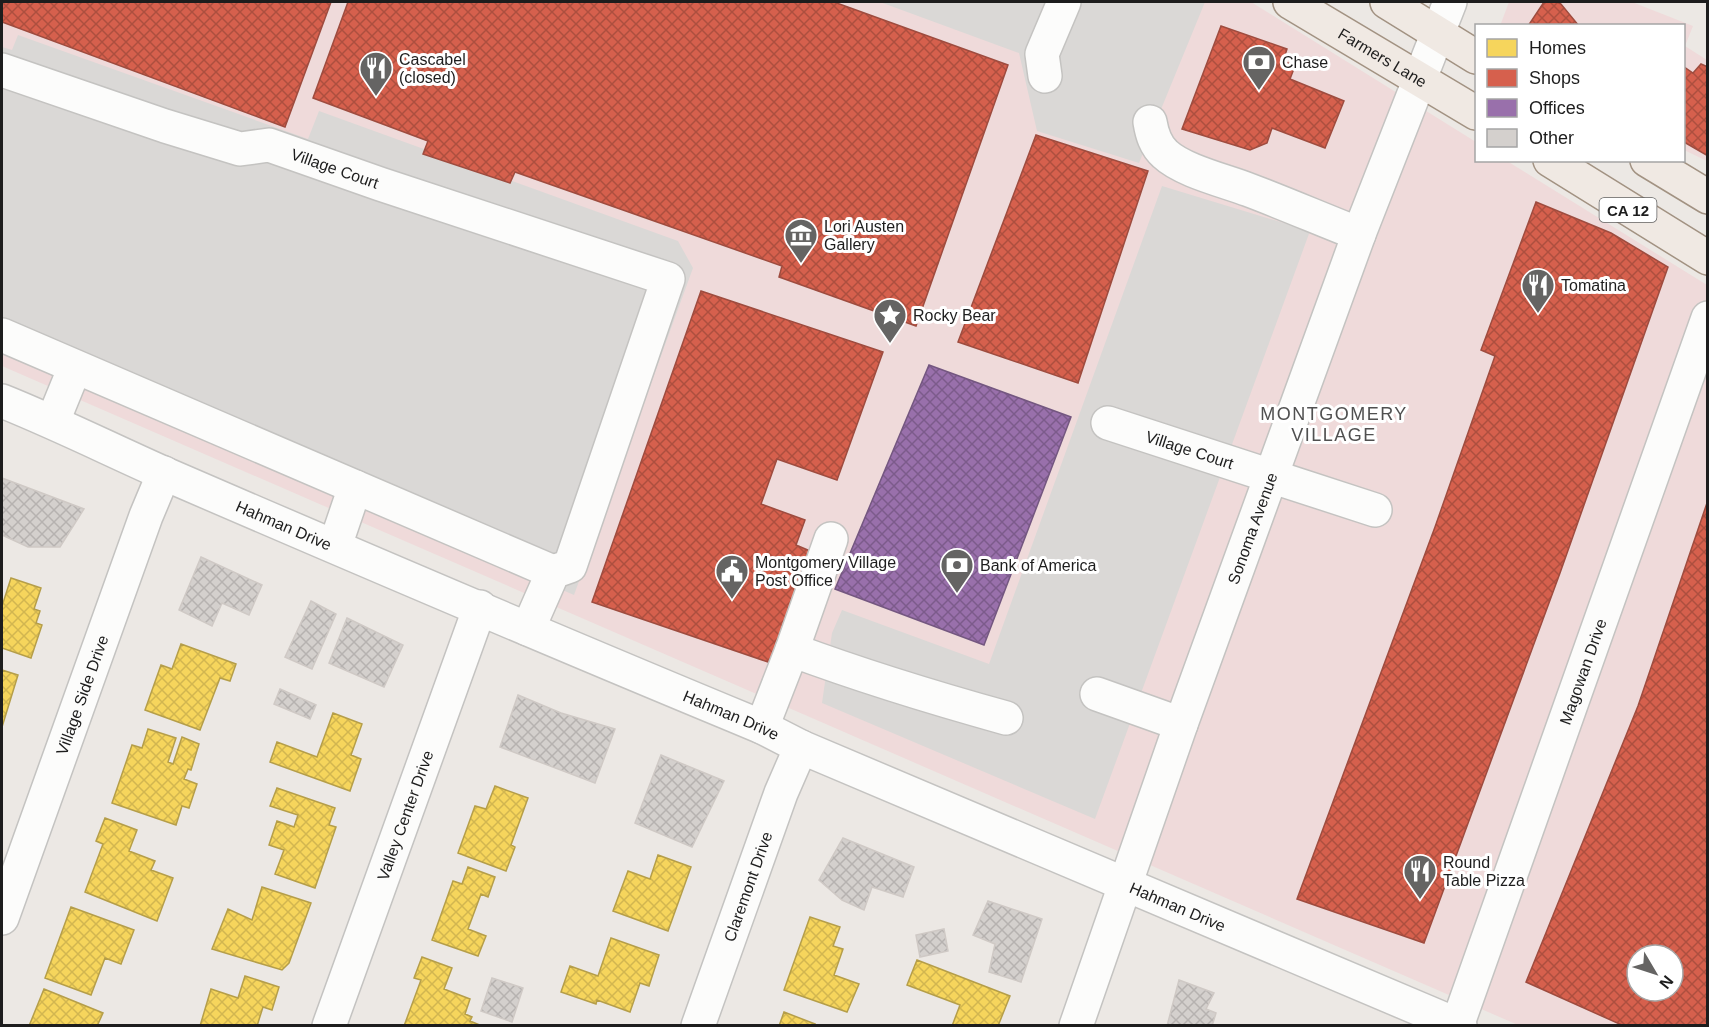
<svg xmlns="http://www.w3.org/2000/svg" width="1709" height="1027" viewBox="0 0 1709 1027" font-family="Arial,sans-serif">
  <style>
    .commercial { fill: #efdada; fill-rule: evenodd }
    .religious { fill: #dad8d6 }
    .homes { fill: url(#homes-cross-hatch); stroke: #b59e49; stroke-width: 1.5 }
    .shops { fill: url(#shops-cross-hatch); stroke: #9e4c3f; stroke-width: 1.5; fill-rule: evenodd }
    .offices { fill: url(#offices-cross-hatch); stroke: #745780; stroke-width: 1.5 }
    .building { fill: url(#building-cross-hatch); stroke: #cfc9c5; stroke-width: 1.5 }
    .lines { fill: none; stroke-linecap: round; stroke-linejoin: round }
    .minor-casing { stroke: #c4c3c1; stroke-width: 36 }
    .major-casing { stroke: #a29282; stroke-width: 36 }
    .minor { stroke: #fcfcfb; stroke-width: 33 }
    .major { stroke: #f0e9e3; stroke-width: 33 }
    .labels { text-anchor: middle; dominant-baseline: central; stroke-width: 6; stroke-linejoin: round; paint-order: stroke }
    .shield { fill: #fff; stroke: #616161; stroke-width: 1.5 }
    .shield-label { font-size: 15px; font-weight: bold; fill: #1d1d1d }
    .street-label { font-size: 16px; fill: #1d1d1d; stroke: #fff }
    .poi-label { font-size: 16px; fill: #1d1d1d; stroke: #fff; text-anchor: start }
    .neighbourhood-label { font-size: 18px; letter-spacing: 1.5px; fill: #505050; stroke: #fff }
  </style>
  <defs>
    <pattern id="homes-cross-hatch" width="8" height="8" patternUnits="userSpaceOnUse" patternTransform="scale(1.5)"><rect width="8" height="8" fill="#f6d55c"/><path d="M0 0l8 8M0 8l8-8" fill="none" stroke="#d2b650"/></pattern>
    <pattern id="shops-cross-hatch" width="8" height="8" patternUnits="userSpaceOnUse" patternTransform="scale(1.5)"><rect width="8" height="8" fill="#d6604d"/><path d="M0 0l8 8M0 8l8-8" fill="none" stroke="#ad4f3f"/></pattern>
    <pattern id="offices-cross-hatch" width="8" height="8" patternUnits="userSpaceOnUse" patternTransform="scale(1.5)"><rect width="8" height="8" fill="#9970ab"/><path d="M0 0l8 8M0 8l8-8" fill="none" stroke="#7c5b8b"/></pattern>
    <pattern id="building-cross-hatch" width="8" height="8" patternUnits="userSpaceOnUse" patternTransform="scale(1.5)"><rect width="8" height="8" fill="#d4d0cd"/><path d="M0 0l8 8M0 8l8-8" fill="none" stroke="#b6b2b0"/></pattern>
  </defs>
  <rect width="100%" height="100%" fill="#ece8e4"/>
  <path class="commercial" d="M2,2H1251L1476,142V160L1507,161L1707,285V1025H1518L2,366ZM1637,955H1673V991H1637Z
    M1509,2H1632L1693,26L1685,46L1707,60V161L1684,150V26H1500Z"/>
  <path class="religious" d="M880,2H1205L1139,163L1037,131L1019,53Z
    M18,35L308,139L319,111L678,241L693,268L574,595L2,347V47L12,50Z
    M1162,186L1310,231L1095,819L822,703L832,633L842,610L989,664Z"/>
  <path class="homes" d="M11,578L41,588L34,609L40,611L36,623L42,625L31,658L2,648V606Z
    M181,644L236,664L230,681L220,678L200,730L145,710L161,665L172,669Z
    M2,670L18,675L2,727Z
    M333,713L362,724L351,755L361,759L350,791L270,762L277,742L317,757Z
    M148,729L176,738L168,762L173,764L182,737L199,744L191,770L188,769L184,779L197,784L189,808L182,806L176,825L112,803L132,745L142,748Z
    M495,786L528,798L511,845L515,847L506,871L458,853L475,806L486,809Z
    M277,788L335,808L329,825L336,827L315,888L275,874L284,850L269,845L277,821L294,827L298,815L270,806Z
    M105,818L137,830L129,851L155,861L151,870L173,878L157,921L85,892L103,844L96,841Z
    M658,855L691,867L668,931L613,911L628,871L650,879Z
    M468,867L495,877L488,897L481,894L468,929L486,936L478,956L432,940L453,881L462,884Z
    M262,887L311,903L289,963L282,970L212,949L228,909L252,920Z
    M71,907L134,930L121,964L105,958L91,995L45,978Z
    M810,917L840,927L833,946L843,949L834,975L859,984L847,1012L784,990Z
    M611,938L659,955L649,986L640,983L630,1012L597,1000L596,1004L561,992L570,966L598,976Z
    M422,957L452,968L444,989L470,999L465,1014L472,1017L470,1021L482,1026H404L421,980L414,978Z
    M917,960L1010,996L998,1026H952L960,1005L907,985Z
    M245,976L279,987L272,1010L263,1007L257,1026H200L211,989L238,998Z
    M44,989L103,1013L97,1026H29Z
    M784,1012L815,1024L814,1026H779Z"/>
  <path class="shops" d="M2,2H331L285,127L2,22Z
    M348,2H834L1008,65L916,326L779,277L782,266L515,172L510,183L423,154L428,141L313,98Z
    M1544,2H1557L1561,4L1579,26H1528Z
    M1221,26L1287,49L1283,61L1295,66L1290,79L1344,101L1325,148L1272,128L1267,143L1250,150L1182,129Z
    M1701,64L1708,67V156L1684,142V67L1693,73Z
    M1036,135L1148,171L1078,383L958,342Z
    M1536,202L1611,233L1668,267L1560,573L1424,943L1297,899L1435,527L1495,356L1481,350Z
    M701,291L883,352L837,480L777,459L761,504L805,520L796,545L810,551L771,663L592,602Z
    M1708,500V1026H1624L1526,982L1638,706ZM1637,955H1673V991H1637Z"/>
  <path class="offices" d="M929,365L1071,417L984,645L835,589Z"/>
  <path class="building" d="M2,478L84,509L60,547H28L2,535Z
    M201,557L262,585L249,615L222,603L212,626L179,610Z
    M311,601L336,614L312,669L285,657Z
    M347,618L403,645L384,687L329,663Z
    M280,689L316,705L310,719L274,704Z
    M518,695L561,713L615,729L595,783L500,747Z
    M661,755L724,781L692,847L635,823Z
    M843,838L914,867L903,897L872,887L864,910L842,900L819,880Z
    M988,901L1042,919L1021,982L989,972L995,944L973,935Z
    M944,929L948,951L920,957L916,935Z
    M492,978L523,988L512,1022L481,1011Z
    M1179,980L1214,993L1206,1009L1216,1013L1212,1026H1167Z"/>
  <g class="lines">
    <defs>
      <g id="minor">
        <path id="s1" d="M2,70L165,126L240,149L269,145L380,184L668,279L570,566L553,572L528,629"/>
        <path d="M1045,76L1042,54L1064,2"/>
        <path d="M1150,122C1152,134 1155,145 1165,154C1183,171 1226,181 1249,190C1286,204 1323,220 1359,234"/>
        <path d="M2,335L553,572"/>
        <path id="s2" d="M2,401C57,423 109,449 163,473C362,559 561,644 762,727L801,747L1460,1026"/>
        <path d="M53,421L75,367"/>
        <path id="s3" d="M1108,423L1375,510"/>
        <path d="M335,546L355,487"/>
        <path d="M792,650L831,539"/>
        <path d="M1097,694L1181,724"/>
        <path d="M762,727L792,650C862,676 934,698 1006,718"/>
        <path id="s4" d="M2,918L146,516L164,473"/>
        <path id="s5" d="M329,1026L480,607"/>
        <path id="s6" d="M698,1026L781,793L801,747"/>
        <path id="s7" d="M1076,1026L1181,724L1359,234L1450,2"/>
        <path id="s8" d="M1457,1026L1708,318"/>
      </g>
      <g id="major">
        <path id="s9" d="M1290,2L1476,113"/>
        <path d="M1387,2L1476,57"/>
        <path d="M1550,160L1708,258"/>
        <path d="M1647,160L1708,197"/>
      </g>
    </defs>
    <use href="#minor" class="minor-casing"/>
    <use href="#major" class="major-casing"/>
    <use href="#minor" class="minor"/>
    <use href="#major" class="major"/>
  </g>
  <defs>
    <symbol id="bank-pin" viewBox="-11 -11 22 30"><path d="M0 17L-7.5 6A9.5 9.5 0 1 1 7.5 6Z" fill="#656463" stroke="#fff"/><path d="M-6-4H6V4H-6ZM0-2.3a2.3 2.3 0 1 0 0 4.6a2.3 2.3 0 1 0 0-4.6Z" fill="#fff"/></symbol>
    <symbol id="restaurant-pin" viewBox="-11 -11 22 30"><path d="M0 17L-7.5 6A9.5 9.5 0 1 1 7.5 6Z" fill="#656463" stroke="#fff"/><path d="M-5-6h1v4h1v-4h1v4h1v-4h1v5L-1.5 .5V6h-2V.5L-5-1ZM5-6V6H3V1.5H1.5Q1.5-4 5-6Z" fill="#fff"/></symbol>
    <symbol id="museum-pin" viewBox="-11 -11 22 30"><path d="M0 17L-7.5 6A9.5 9.5 0 1 1 7.5 6Z" fill="#656463" stroke="#fff"/><path d="M0-6L6-3V-2H-6V-3ZM-5-1h2V3h-2ZM-1-1h2V3h-2ZM3-1h2V3H3ZM-6 4H6V6H-6Z" fill="#fff"/></symbol>
    <symbol id="sight-pin" viewBox="-11 -11 22 30"><path d="M0 17L-7.5 6A9.5 9.5 0 1 1 7.5 6Z" fill="#656463" stroke="#fff"/><path d="M0-6L1.8-2.2L6-1.7L2.9 1.2L3.7 5.4L0 3.3L-3.7 5.4L-2.9 1.2L-6-1.7L-1.8-2.2Z" fill="#fff"/></symbol>
    <symbol id="civic-pin" viewBox="-11 -11 22 30"><path d="M0 17L-7.5 6A9.5 9.5 0 1 1 7.5 6Z" fill="#656463" stroke="#fff"/><path d="M-.6-6.5H3V-4.5H.6V-3L4-1V1h2V6H-6V1h2V-1L-.6-3ZM-1.2 2.5V6h2.4V2.5Z" fill="#fff"/></symbol>
  </defs>
  <g fill-rule="evenodd">
    <use href="#bank-pin" x="1240" y="43" width="38" height="52"/>
    <use href="#restaurant-pin" x="357" y="49" width="38" height="52"/>
    <use href="#museum-pin" x="782" y="216" width="38" height="52"/>
    <use href="#restaurant-pin" x="1519" y="266" width="38" height="52"/>
    <use href="#sight-pin" x="871" y="296" width="38" height="52"/>
    <use href="#bank-pin" x="938" y="546" width="38" height="52"/>
    <use href="#civic-pin" x="713" y="552" width="38" height="52"/>
    <use href="#restaurant-pin" x="1401" y="852" width="38" height="52"/>
  </g>
  <g class="labels">
    <rect class="shield" x="1599.5" y="198" width="57" height="24" rx="4.5"/>
    <g class="shield-label">
      <text x="1628" y="210">CA 12</text>
    </g>
    <g class="street-label">
      <text stroke="none"><textPath href="#s9" startOffset="108">Farmers Lane</textPath></text>
      <text stroke="none"><textPath href="#s1" startOffset="350">Village Court</textPath></text>
      <text stroke="none"><textPath href="#s3" startOffset="86">Village Court</textPath></text>
      <text stroke="none"><textPath href="#s2" startOffset="308">Hahman Drive</textPath></text>
      <text stroke="none"><textPath href="#s7" startOffset="528">Sonoma Avenue</textPath></text>
      <text stroke="none"><textPath href="#s8" startOffset="376">Magowan Drive</textPath></text>
      <text stroke="none"><textPath href="#s4" startOffset="237">Village Side Drive</textPath></text>
      <text stroke="none"><textPath href="#s2" startOffset="794">Hahman Drive</textPath></text>
      <text stroke="none"><textPath href="#s5" startOffset="224">Valley Center Drive</textPath></text>
      <text stroke="none"><textPath href="#s6" startOffset="148">Claremont Drive</textPath></text>
      <text stroke="none"><textPath href="#s2" startOffset="1280">Hahman Drive</textPath></text>
    </g>
    <g class="poi-label">
      <text x="399" y="59">Cascabel<tspan x="399" dy="18">(closed)</tspan></text>
      <text x="1282" y="62">Chase</text>
      <text x="824" y="226">Lori Austen<tspan x="824" dy="18">Gallery</tspan></text>
      <text x="1561" y="285">Tomatina</text>
      <text x="913" y="315">Rocky Bear</text>
      <text x="755" y="562">Montgomery Village<tspan x="755" dy="18">Post Office</tspan></text>
      <text x="980" y="565">Bank of America</text>
      <text x="1443" y="862">Round<tspan x="1443" dy="18">Table Pizza</tspan></text>
    </g>
    <g class="neighbourhood-label">
      <text x="1334" y="414">MONTGOMERY<tspan x="1334" dy="21">VILLAGE</tspan></text>
    </g>
  </g>
  <rect width="1709" height="1027" fill="none" stroke="#1d1d1d" stroke-width="6"/>
  <rect x="1475" y="24" width="210" height="138" fill="#ffffff" stroke="#a5a5a5" stroke-width="1.5"/>
  <rect x="1487" y="39" width="30" height="18" fill="#f6d55c" stroke="#a5a5a5" stroke-width="1.5"/>
  <text x="1529" y="54" font-size="18" fill="#1d1d1d">Homes</text>
  <rect x="1487" y="69" width="30" height="18" fill="#d6604d" stroke="#a5a5a5" stroke-width="1.5"/>
  <text x="1529" y="84" font-size="18" fill="#1d1d1d">Shops</text>
  <rect x="1487" y="99" width="30" height="18" fill="#9970ab" stroke="#a5a5a5" stroke-width="1.5"/>
  <text x="1529" y="114" font-size="18" fill="#1d1d1d">Offices</text>
  <rect x="1487" y="129" width="30" height="18" fill="#d4d0cd" stroke="#a5a5a5" stroke-width="1.5"/>
  <text x="1529" y="144" font-size="18" fill="#1d1d1d">Other</text>
  <g transform="translate(1655 973) rotate(129)"><circle r="28" fill="#ffffff" stroke="#a5a5a5" stroke-width="1.5"/>
  <path d="M0-4.5L10 22L0 15L-10 22Z" fill="#656463"/>
  <text y="-9" font-size="16" font-weight="bold" text-anchor="middle" fill="#1d1d1d">N</text>
  </g>
</svg>
